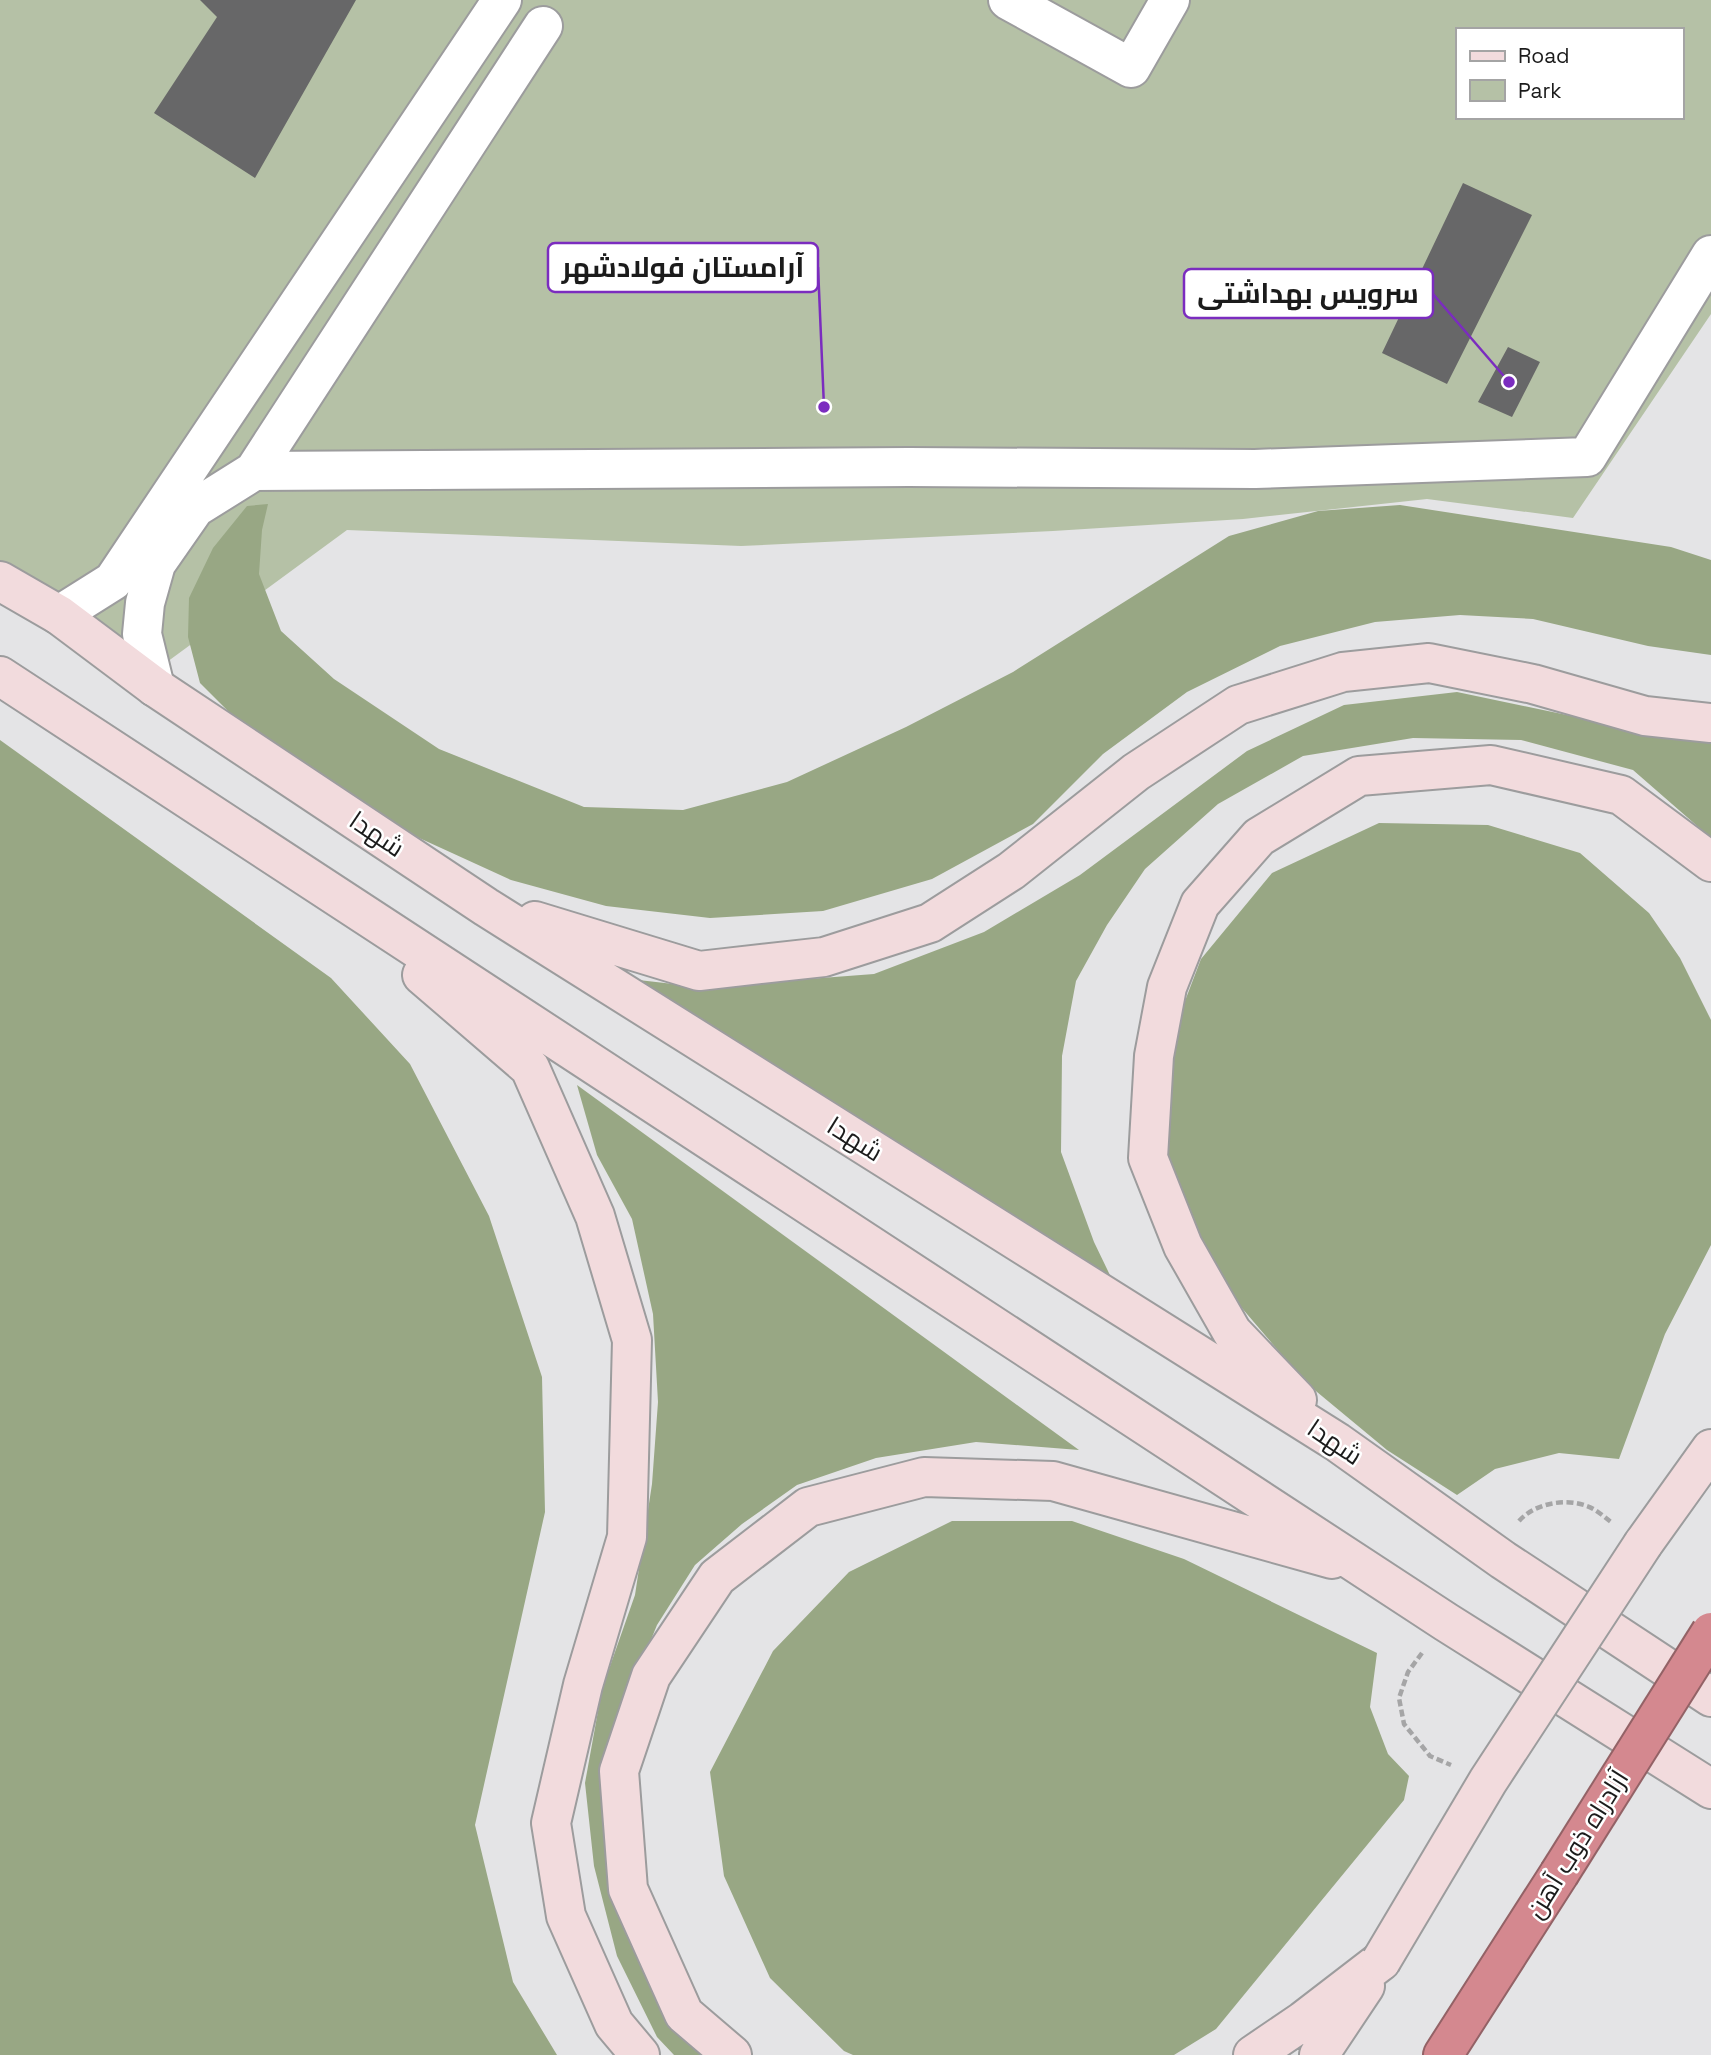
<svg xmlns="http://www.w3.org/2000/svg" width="1711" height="2055" viewBox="0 0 1711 2055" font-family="'Space Grotesk',Cairo,sans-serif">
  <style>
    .green { fill: #b5c1a6; fill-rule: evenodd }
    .forest { fill: #98a784 }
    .building { fill: #676768 }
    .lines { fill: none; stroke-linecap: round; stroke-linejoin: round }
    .street-casing { stroke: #9c9c9d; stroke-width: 42 }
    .secondary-casing { stroke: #9c9c9d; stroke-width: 42 }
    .highway-casing { stroke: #936266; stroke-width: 42 }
    .path { stroke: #a5a5a6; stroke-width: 4.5; stroke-dasharray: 7 3.5; stroke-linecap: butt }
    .street { stroke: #fff; stroke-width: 38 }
    .secondary { stroke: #f2dbdd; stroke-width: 38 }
    .highway { stroke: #d4888f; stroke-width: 38 }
    .secondary-bridge-casing { stroke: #9c9c9d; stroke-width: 42; stroke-linecap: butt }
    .highway-bridge-casing { stroke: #936266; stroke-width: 42; stroke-linecap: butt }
    .secondary-bridge { stroke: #f2dbdd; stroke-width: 38 }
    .highway-bridge { stroke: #d4888f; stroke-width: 38 }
    .labels { text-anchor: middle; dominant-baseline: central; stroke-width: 5; stroke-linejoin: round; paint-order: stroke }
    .street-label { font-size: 26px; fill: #1b1b1b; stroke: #fff }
    .leader { fill: none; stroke: #7b2cbf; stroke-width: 2.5 }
    .callout-dot { fill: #7b2cbf; stroke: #fff; stroke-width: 2.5 }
    .callout { fill: #fff; stroke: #7b2cbf; stroke-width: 2.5 }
    .callout-label { font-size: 28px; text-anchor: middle; font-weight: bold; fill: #1b1b1b }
  </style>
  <rect width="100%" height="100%" fill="#e4e4e6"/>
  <path class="green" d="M0,0H1711V314L1573,518L1427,499L1243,519L1053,531L741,546L347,530L156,670L0,565ZM1457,30H1681V117H1457Z"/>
  <path class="forest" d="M268,504L262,530L259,574L281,631L334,679L439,749L584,807L683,810L787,782L906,727L1013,672L1229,536L1318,511L1400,505L1671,547L1711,560V655L1648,646L1533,619L1460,615L1375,622L1280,646L1187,692L1103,754L1033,824L932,879L823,911L710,918L606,906L511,880L417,837L245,728L200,683L188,637L189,598L213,548L247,506Z
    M1457,692L1667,736L1711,738V838L1633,770L1521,740L1413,738L1303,756L1218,804L1145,869L1107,925L1076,981L1062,1056L1061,1152L1094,1242L1134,1325L595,975L682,985L754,983L874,974L984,932L1080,875L1247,751L1344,705Z
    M0,740L331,978L410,1064L489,1216L542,1377L545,1512L475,1825L513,1982L557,2055H0Z
    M1379,823L1488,825L1580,853L1649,913L1680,958L1711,1020V1245L1665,1334L1619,1459L1559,1453L1495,1469L1457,1495L1387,1450L1305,1382L1206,1266L1159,1143L1172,1035L1201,959L1272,873Z
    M577,1085L1079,1450L976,1442L876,1458L797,1485L742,1524L695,1565L657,1625L619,1718L606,1797L712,2055H674L657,2037L617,1956L594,1866L585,1783L602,1689L635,1595L652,1484L658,1402L653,1314L632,1219L597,1155Z
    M952,1521H1072L1184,1559L1377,1653L1370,1707L1388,1754L1409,1776L1404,1800L1216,2029L1174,2055H853L844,2051L770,1978L724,1876L710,1772L773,1651L849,1572Z"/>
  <path class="building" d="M200,0H356L255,178L154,113L217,17Z
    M1463,183L1532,215L1447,384L1382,353Z
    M1508,347L1540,362L1512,417L1478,402Z"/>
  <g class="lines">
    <defs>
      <path id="street" d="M1008,0L1131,68L1170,0
        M254,471L909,467L1255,469L1587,457L1711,255
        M59,615L113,581L502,0
        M155,687L142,634L145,603L156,564L195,508L254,471L543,26"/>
      <path id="secondary" d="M0,581L59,615L155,687L486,907L1337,1442L1503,1560L1711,1697
        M0,676L1446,1622L1711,1789
        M535,921L699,971L824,957L930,923L1011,871L1136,772L1238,705L1343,672L1429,663L1533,684L1645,716L1711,723
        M422,975L530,1068L595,1216L632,1340L627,1537L583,1685L551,1823L566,1916L614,2024L640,2055
        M1297,1400L1232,1332L1183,1246L1148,1158L1154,1056L1167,987L1200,904L1259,837L1359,776L1491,765L1621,795L1711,862
        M1643,1544L1711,1449
        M732,2055L684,2014L628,1889L619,1771L651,1676L717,1577L808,1507L924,1477L1053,1481L1332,1559
        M1253,2055L1303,2021L1381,1961
        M1319,2055L1365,1986"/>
      <path id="highway" d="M1443,2055L1559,1874"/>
    </defs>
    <use href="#street" class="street-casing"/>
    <use href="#secondary" class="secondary-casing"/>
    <use href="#highway" class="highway-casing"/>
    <path class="path" d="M1519,1521C1535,1503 1565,1498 1587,1506C1596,1509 1604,1517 1611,1522
      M1422,1653L1408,1672L1399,1698L1404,1724L1430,1756L1451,1765"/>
    <use href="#street" class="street"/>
    <use href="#secondary" class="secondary"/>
    <use href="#highway" class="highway"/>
    <defs>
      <path id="secondary-bridge" d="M1381,1961L1488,1781L1643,1544"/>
      <path id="highway-bridge" d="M1559,1874L1711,1632"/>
    </defs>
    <use href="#secondary-bridge" class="secondary-bridge-casing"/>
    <use href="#highway-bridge" class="highway-bridge-casing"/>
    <use href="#secondary-bridge" class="secondary-bridge"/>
    <use href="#highway-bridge" class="highway-bridge"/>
  </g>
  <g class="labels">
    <g class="street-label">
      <text transform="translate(377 834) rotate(34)">شهدا</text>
      <text transform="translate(855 1139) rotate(32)">شهدا</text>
      <text transform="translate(1335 1442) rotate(34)">شهدا</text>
      <text transform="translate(1577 1844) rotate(-58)">آزادراه ذوب آهن</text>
    </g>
  </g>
  <path class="leader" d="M824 407L818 267M1509 382L1433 294"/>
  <g class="callout-dot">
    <circle cx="824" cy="407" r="7"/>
    <circle cx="1509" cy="382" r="7"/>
  </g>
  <g class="callout">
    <rect x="548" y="243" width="270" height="49" rx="7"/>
    <rect x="1184" y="269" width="249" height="49" rx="7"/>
  </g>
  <g class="callout-label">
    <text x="683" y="277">آرامستان فولادشهر</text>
    <text x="1308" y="303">سرویس بهداشتی</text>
  </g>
  <rect x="1456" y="28" width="228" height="91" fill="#ffffff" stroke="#a4a4a4" stroke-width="2"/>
  <rect x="1470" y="51" width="35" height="10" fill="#f2dbdd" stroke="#a4a4a4" stroke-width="2"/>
  <text x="1518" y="63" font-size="21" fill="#1b1b1b">Road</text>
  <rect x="1470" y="80" width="35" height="21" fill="#b5c1a6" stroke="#a4a4a4" stroke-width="2"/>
  <text x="1518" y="98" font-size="21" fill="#1b1b1b">Park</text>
</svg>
